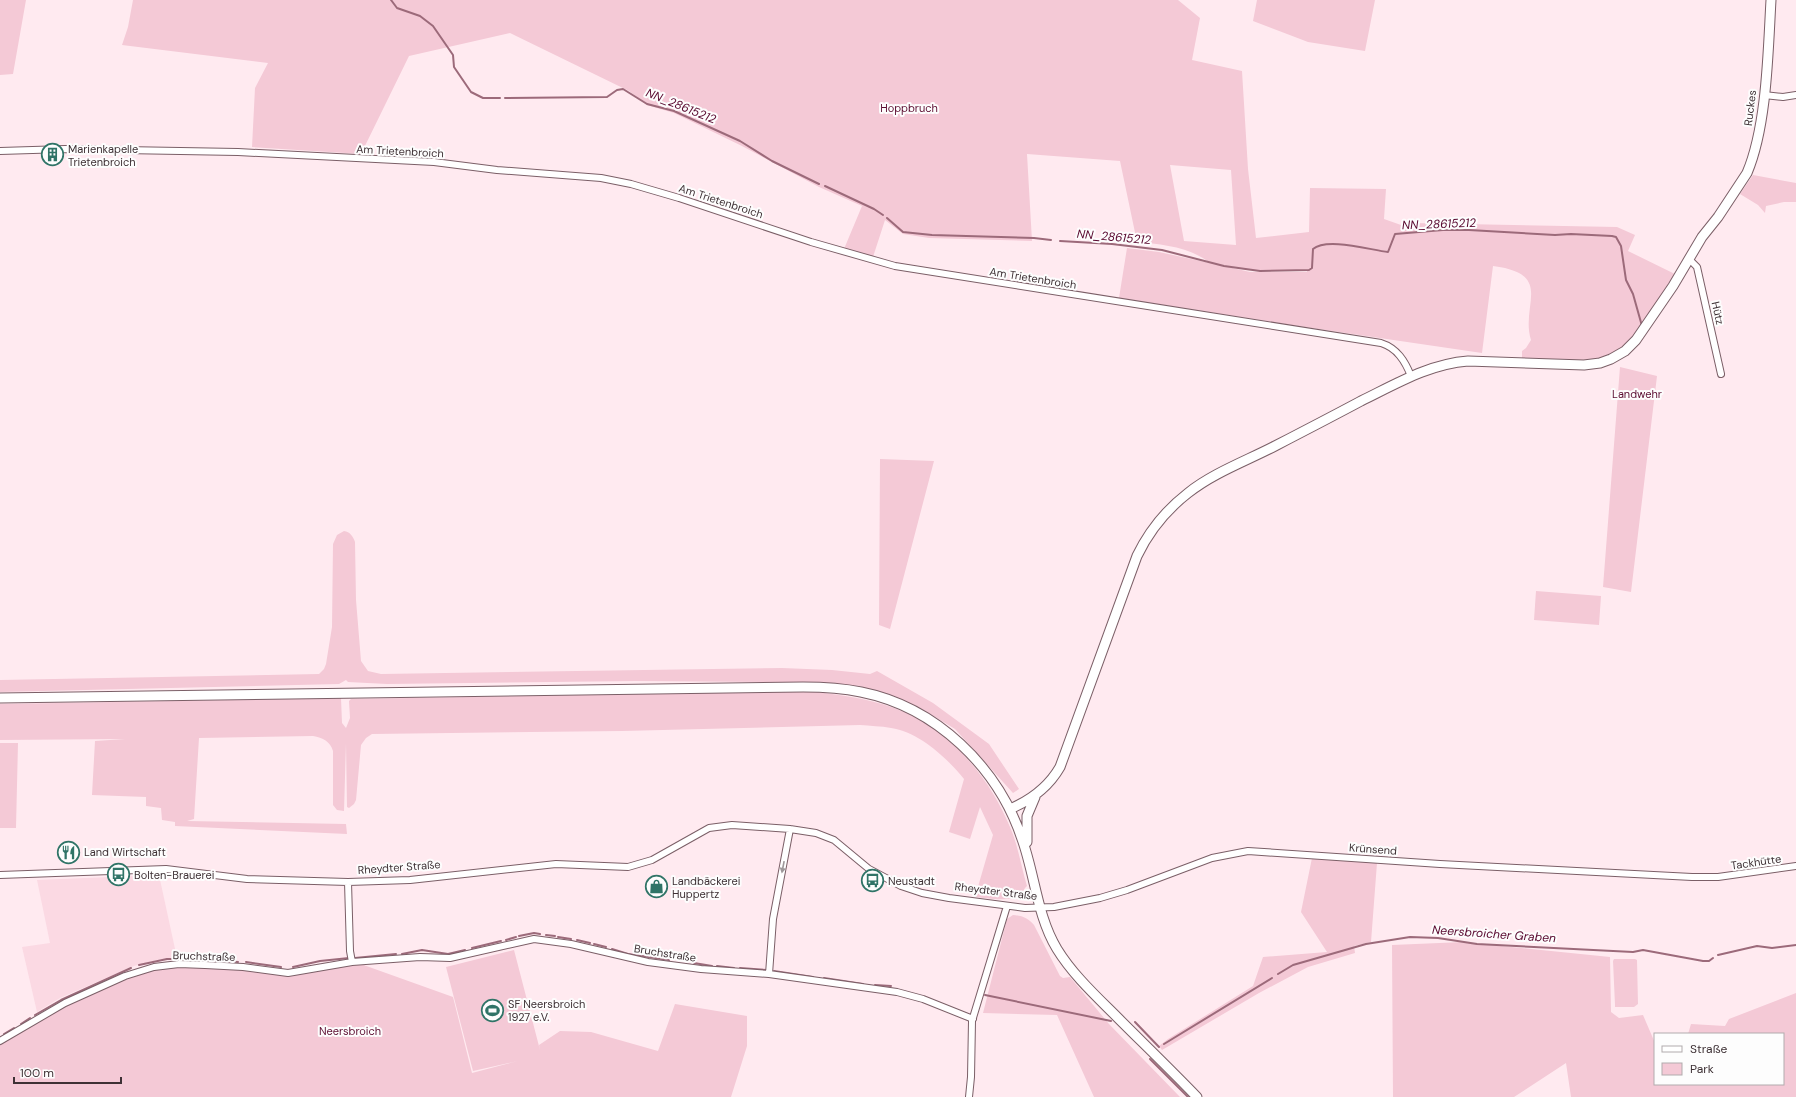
<svg xmlns="http://www.w3.org/2000/svg" width="1796" height="1097" viewBox="0 0 1796 1097" font-family="'DM Sans',sans-serif">
  <style>
    .built { fill: #fbd9e3 }
    .green { fill: #f4c9d6; fill-rule: evenodd }
    .lines { fill: none; stroke-linecap: round; stroke-linejoin: round }
    .stream { stroke: #9c6a7a; stroke-width: 2 }
    .street-casing { stroke: #7b5f67; stroke-width: 8 }
    .secondary-casing { stroke: #7b5f67; stroke-width: 11 }
    .street { stroke: #fff; stroke-width: 6 }
    .secondary { stroke: #fff; stroke-width: 9 }
    .oneway { fill: #9e989a }
    .labels { text-anchor: middle; dominant-baseline: central; stroke-width: 4; stroke-linejoin: round; paint-order: stroke }
    .park-label { font-size: 11px; fill: #5c0d31; stroke: #fdfdfd }
    .street-label { font-size: 11px; fill: #3e3135; stroke: #fdfdfd }
    .poi-label { font-size: 11px; fill: #3e3135; stroke: #fdfdfd; text-anchor: start }
    .water-label { font-size: 12px; font-style: italic; fill: #57062d; stroke: #fdfdfd }
  </style>
  <rect width="100%" height="100%" fill="#ffeaf0"/>
  <path class="built" d="M159,875L177,958L157,960L134,966L60,998L37,1012L22,947L50,943L37,880Z"/>
  <path class="green" d="M0,0H26L13,74L0,75Z
    M133,0H1178L1200,18L1192,60L1242,71L1248,169L1256,238L1309,232L1310,188L1386,189L1384,219L1401,225L1412,223L1617,227L1635,235L1628,251L1679,276L1639,336L1600,363L1522,362V351L1526,348L1531,340C1520,305 1555,274 1493,266L1482,353L1298,326L1119,298L1127,248L1159,252L1210,263C1190,247 1161,244 1137,242L1120,161L1027,154L1032,241L929,238L903,234L885,220L873,257L844,249L862,206L819,187L742,146L674,113L647,105L629,91L510,33L409,56L361,154L252,147L255,88L268,63L122,45L128,27ZM1170,165L1231,170L1236,245L1184,241ZM1224,266L1249,270H1307V272H1250Z
    M1257,0H1375L1365,51L1308,42L1253,21Z
    M1753,175L1796,183V202H1784L1766,206L1765,213L1758,205L1740,194Z
    M1620,367L1657,376L1631,592L1603,587Z
    M880,459L934,461L890,629L879,625Z
    M344,531C350,532 353,536 355,542L356,600L361,661L368,671L381,674L782,668L832,670L870,674L877,671L933,703L989,744L1019,789L1013,793L955,729L917,706L860,686L778,682L636,681L387,684L348,682L346,680L339,684L0,692V680L319,674L324,669L326,664L332,627L333,544L337,535Z
    M1536,591L1601,596L1599,625L1534,620Z
    M811,691C839,695 867,698 894,708C948,727 989,776 1010,827C1018,845 1021,866 1027,886C1024,888 1023,893 1019,896C1010,902 986,898 975,897L993,835L980,807L970,839L949,832L964,779C947,758 919,732 891,728C881,726 870,726 860,725L622,731L372,734L366,738L361,745L356,800L354,804L349,808L347,807L346,743L344,811L337,810L333,805V751C330,741 323,738 313,736L199,738L194,819L187,821L346,824L347,834L175,826V822L162,820L161,808L146,806V797L92,795L95,741L125,739L0,740V704L341,698L342,723L346,728L350,718L349,701L351,699Z
    M0,743H18L16,828H0Z
    M1312,858L1377,863L1371,942L1354,946L1355,953L1308,967L1259,993L1162,1050L1159,1046L1168,1039L1253,986L1263,957L1327,952L1301,912Z
    M1013,915C1023,916 1028,918 1034,925L1060,976L1063,978L1070,977L1109,1024L1180,1097H1094L1057,1015L983,1013L1007,919Z
    M1463,942L1610,957L1611,1012L1619,1018L1643,1015L1655,1043V1084H1783V1034H1688L1691,1024L1725,1026L1729,1019L1796,993V1097H1571L1566,1063L1514,1097H1393L1392,945Z
    M514,950L540,1050L539,1045L560,1031L591,1032L658,1051L675,1004L747,1016V1046L731,1097H0V1044L64,1006L138,973L167,966L229,968L286,975L358,963L453,997L472,1073L518,1061L473,1071L446,967Z
    M1614,959H1635L1637,960L1638,1004L1634,1007H1615V1005L1613,961Z"/>
  <g class="lines">
    <path class="stream" d="M391,0L397,8L420,16L433,26L453,55L454,67L471,92L483,98H500
      M505,98L607,97L617,90L623,89L647,104L674,111L740,141L772,161L819,184
      M825,186L874,209L883,215
      M887,218L903,232L932,235L1034,238L1051,240
      M1060,241L1112,244L1162,250L1224,266L1260,271L1309,270L1312,268L1313,249C1327,237 1370,250 1388,252L1395,234L1443,230H1469L1555,235L1571,234L1612,236L1616,237L1621,246L1626,280L1633,294L1642,326
      M546,935L555,936
      M519,936L534,933L540,934
      M558,937L571,939
      M506,940L516,937
      M577,940L590,943
      M594,944L606,947
      M472,948L501,941
      M612,949L628,954L669,960
      M402,954L422,950L448,954L465,950
      M1718,955L1757,946L1772,948L1796,945
      M355,958L396,954
      M179,960L223,961
      M228,961L238,962
      M246,962L281,967
      M694,963L712,966
      M139,965L167,959H174
      M717,966L734,968
      M293,967L320,961L349,958
      M740,968L767,970
      M774,971L813,977
      M1278,974L1293,965L1366,944L1410,937L1438,938L1477,944L1633,952L1643,950L1703,961H1709L1713,958
      M824,978L863,984
      M875,985L891,986
      M985,995L1111,1021
      M35,1015L61,1000L131,968
      M1135,1022L1159,1047
      M21,1024L30,1018
      M4,1034L14,1028
      M1164,1044L1272,978
      M1150,1059L1188,1097"/>
    <defs>
      <path id="street" d="M1764,95L1783,97L1796,95
        M0,151L65,149L238,152L434,162L497,170L601,178L631,184L679,198L811,242L895,266L1381,343C1397,348 1405,361 1411,376
        M1689,259L1697,267L1721,374
        M0,875L166,869L247,879L348,882L410,880L556,864L628,867L652,860L709,828L732,825L790,829L816,833L834,840L869,869L901,886L922,893L949,898L1025,908L1054,907L1100,898L1127,890L1212,858L1248,851L1440,864L1692,877H1718L1796,866
        M348,882L350,951L352,962
        M769,974L773,919L790,829
        M0,1041L65,1003L125,976L154,967L179,964L205,965L243,967L288,973L352,962L420,957L450,958L534,939L571,944L648,962L701,969L769,974L897,992L923,999L973,1019
        M969,1097L971,1077L972,1021L1007,906"/>
      <path id="secondary" d="M0,698L803,687C823,687 842,688 861,692C936,707 998,767 1022,839C1035,875 1037,916 1057,949C1073,975 1096,996 1117,1017C1144,1044 1171,1070 1197,1097
        M1010,809C1031,800 1048,788 1060,767L1137,556C1149,531 1166,510 1188,493C1213,473 1246,461 1275,446C1304,431 1333,416 1361,401C1396,384 1429,364 1468,361L1584,365L1600,363L1611,359L1625,351L1636,340L1673,286L1702,237L1718,217L1747,173C1767,126 1768,52 1771,0
        M1027,842V816L1035,797"/>
    </defs>
    <use href="#street" class="street-casing"/>
    <use href="#secondary" class="secondary-casing"/>
    <use href="#street" class="street"/>
    <use href="#secondary" class="secondary"/>
  </g>
  <defs><path id="oneway-solid" d="M-6-.8H1V-3.2L6.5 0L1 3.2V.8H-6Z"/></defs>
  <use class="oneway" href="#oneway-solid" transform="translate(783 867) rotate(101)"/>
  <defs>
    <symbol id="building-ring" viewBox="-11 -11 22 22"><circle r="9.5" fill="#fdfdfd" stroke="#307467" stroke-width="1.5"/><path d="M-4-6H4V6H1V3H-1V6H-4ZM-2.5-4.3h1.7v1.8h-1.7ZM.8-4.3h1.7v1.8H.8ZM-2.5-1h1.7V.8h-1.7ZM.8-1h1.7V.8H.8Z" fill="#307467"/></symbol>
    <symbol id="restaurant-ring" viewBox="-11 -11 22 22"><circle r="9.5" fill="#fdfdfd" stroke="#307467" stroke-width="1.5"/><path d="M-5-6h1v4h1v-4h1v4h1v-4h1v5L-1.5 .5V6h-2V.5L-5-1ZM5-6V6H3V1.5H1.5Q1.5-4 5-6Z" fill="#307467"/></symbol>
    <symbol id="bus-ring" viewBox="-11 -11 22 22"><circle r="9.5" fill="#fdfdfd" stroke="#307467" stroke-width="1.5"/><path d="M-5-6H5V4H4V6H2V4H-2V6H-4V4H-5ZM-3.5-4V0h7V-4ZM-3.5 1.2v1.5H-2V1.2ZM2 1.2v1.5H3.5V1.2Z" fill="#307467"/></symbol>
    <symbol id="shop-ring" viewBox="-11 -11 22 22"><circle r="9.5" fill="#fdfdfd" stroke="#307467" stroke-width="1.5"/><path d="M-5-2.5h2.3a2.7 3.5 0 0 1 5.4 0H5L5.5 6h-11ZM-1.5-2.5h3a1.5 2.3 0 0 0-3 0Z" fill="#307467"/></symbol>
    <symbol id="stadium-ring" viewBox="-11 -11 22 22"><circle r="9.5" fill="#fdfdfd" stroke="#307467" stroke-width="1.5"/><path d="M0-5a6.5 5 0 1 0 0 10a6.5 5 0 1 0 0-10ZM-3.5-1.8h7v3.6h-7Z" fill="#307467"/></symbol>
  </defs>
  <g fill-rule="evenodd">
    <use href="#building-ring" x="40" y="142" width="25" height="25"/>
    <use href="#restaurant-ring" x="56" y="840" width="25" height="25"/>
    <use href="#bus-ring" x="106" y="862" width="25" height="25"/>
    <use href="#bus-ring" x="860" y="868" width="25" height="25"/>
    <use href="#shop-ring" x="644" y="874" width="25" height="25"/>
    <use href="#stadium-ring" x="480" y="998" width="25" height="25"/>
  </g>
  <g class="labels">
    <g class="park-label">
      <text x="909" y="108">Hoppbruch</text>
      <text x="1637" y="394">Landwehr</text>
      <text x="350" y="1031">Neersbroich</text>
    </g>
    <g class="street-label">
      <text transform="translate(1750 108) rotate(-83)">Ruckes</text>
      <text transform="translate(400 151) rotate(3)">Am Trietenbroich</text>
      <text transform="translate(721 201) rotate(18)">Am Trietenbroich</text>
      <text transform="translate(1033 278) rotate(9)">Am Trietenbroich</text>
      <text transform="translate(1718 313) rotate(77)">Hütz</text>
      <text transform="translate(1373 849) rotate(4)">Krünsend</text>
      <text transform="translate(1756 862) rotate(-8)">Tackhütte</text>
      <text transform="translate(399 867) rotate(-4)">Rheydter Straße</text>
      <text transform="translate(996 891) rotate(7)">Rheydter Straße</text>
      <text transform="translate(665 953) rotate(9)">Bruchstraße</text>
      <text transform="translate(204 956) rotate(2)">Bruchstraße</text>
    </g>
    <g class="poi-label">
      <text x="68" y="149">Marienkapelle<tspan x="68" dy="13">Trietenbroich</tspan></text>
      <text x="84" y="852">Land Wirtschaft</text>
      <text x="134" y="875">Bolten-Brauerei</text>
      <text x="672" y="881">Landbäckerei<tspan x="672" dy="13">Huppertz</tspan></text>
      <text x="888" y="881">Neustadt</text>
      <text x="508" y="1004">SF Neersbroich<tspan x="508" dy="13">1927 e.V.</tspan></text>
    </g>
    <g class="water-label">
      <text transform="translate(681 106) rotate(22)">NN_28615212</text>
      <text transform="translate(1439 224) rotate(-2)">NN_28615212</text>
      <text transform="translate(1114 237) rotate(5)">NN_28615212</text>
      <text transform="translate(1494 934) rotate(4)">Neersbroicher Graben</text>
    </g>
  </g>
  <rect x="1654" y="1033" width="130" height="52" fill="#fdfdfd" stroke="#b1abad"/>
  <rect x="1662" y="1046" width="20" height="6" fill="#ffffff" stroke="#b1abad"/>
  <text x="1690" y="1053" font-size="12" fill="#3e3135">Straße</text>
  <rect x="1662" y="1063" width="20" height="12" fill="#f4c9d6" stroke="#b1abad"/>
  <text x="1690" y="1073" font-size="12" fill="#3e3135">Park</text>
  <path d="M14 1077v6h107v-6" fill="none" stroke="#3e3135" stroke-width="2"/>
  <text x="20" y="1077" font-size="12" fill="#3e3135" stroke="#fdfdfd" stroke-width="3" paint-order="stroke">100 m</text>
</svg>
